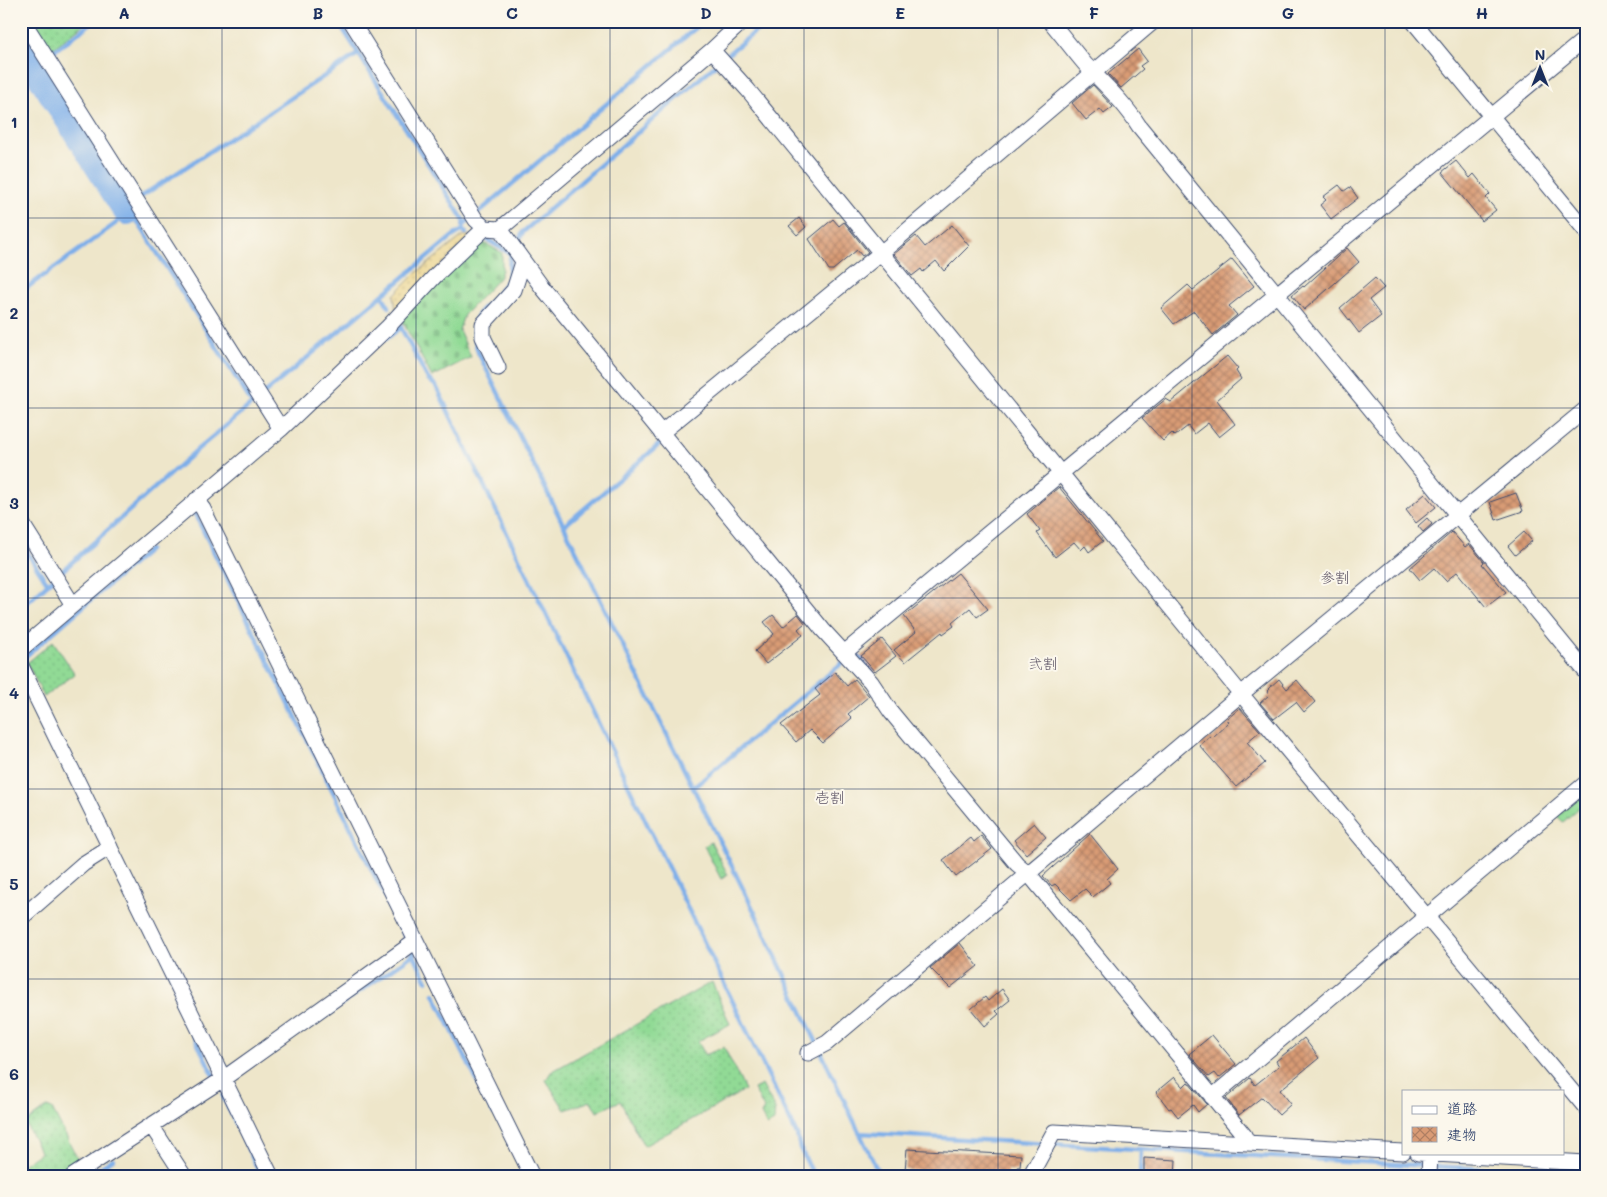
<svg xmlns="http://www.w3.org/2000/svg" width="1607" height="1197" viewBox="0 0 1607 1197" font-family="Mali,'Klee One',sans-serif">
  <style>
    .grass { fill: url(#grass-dots); stroke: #56847a }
    .sand { fill: url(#sand-dots); stroke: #84847e }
    .cemetery { fill: url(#cemetery-stones); stroke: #56847a }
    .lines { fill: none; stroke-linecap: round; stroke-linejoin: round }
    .stream { stroke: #7eafe9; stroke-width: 4.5 }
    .river { stroke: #7eafe9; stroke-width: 28 }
    .building { fill: url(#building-cross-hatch) }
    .street-casing { stroke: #3b4a6e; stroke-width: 17 }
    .street { stroke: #fff; stroke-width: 15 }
    .grid { fill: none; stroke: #1b2f5e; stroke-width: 1; stroke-opacity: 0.55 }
    .labels { text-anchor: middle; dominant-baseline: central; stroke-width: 4; stroke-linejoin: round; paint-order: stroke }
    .neighbourhood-label { font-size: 15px; fill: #5e5566; stroke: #fbf7ec }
    .neatline { fill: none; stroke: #1b2f5e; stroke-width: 2 }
    .grid-label { font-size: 16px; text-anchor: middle; font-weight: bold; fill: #1b2f5e }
  </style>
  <defs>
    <pattern id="grass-dots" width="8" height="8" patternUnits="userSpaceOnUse" patternTransform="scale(1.25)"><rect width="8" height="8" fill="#91da95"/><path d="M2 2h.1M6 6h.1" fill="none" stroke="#7cbb83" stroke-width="1.8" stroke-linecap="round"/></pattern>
    <pattern id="sand-dots" width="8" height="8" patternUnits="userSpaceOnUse" patternTransform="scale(1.25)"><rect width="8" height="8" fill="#eeda9e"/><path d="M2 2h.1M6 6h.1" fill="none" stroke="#ccbb8a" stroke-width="1.8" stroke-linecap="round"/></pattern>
    <pattern id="cemetery-stones" width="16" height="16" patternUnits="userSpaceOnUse" patternTransform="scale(1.25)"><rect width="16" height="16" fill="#91da95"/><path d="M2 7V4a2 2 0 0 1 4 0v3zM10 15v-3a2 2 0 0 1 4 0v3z" fill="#7cbb83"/></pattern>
    <pattern id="building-cross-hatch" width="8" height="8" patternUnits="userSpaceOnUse" patternTransform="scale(1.25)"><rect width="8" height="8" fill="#d99b75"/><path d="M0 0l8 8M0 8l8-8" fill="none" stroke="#af7f63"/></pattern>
  </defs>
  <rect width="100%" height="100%" fill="#fbf7ec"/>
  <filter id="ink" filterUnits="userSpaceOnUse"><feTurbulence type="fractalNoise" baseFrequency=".02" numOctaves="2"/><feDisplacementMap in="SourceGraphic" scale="10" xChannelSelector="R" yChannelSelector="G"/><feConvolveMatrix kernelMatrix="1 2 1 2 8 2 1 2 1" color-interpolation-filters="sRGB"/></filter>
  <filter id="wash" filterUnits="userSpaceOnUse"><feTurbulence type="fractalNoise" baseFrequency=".0096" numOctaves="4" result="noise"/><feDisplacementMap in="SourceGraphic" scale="20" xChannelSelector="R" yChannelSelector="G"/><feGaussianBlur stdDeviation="1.12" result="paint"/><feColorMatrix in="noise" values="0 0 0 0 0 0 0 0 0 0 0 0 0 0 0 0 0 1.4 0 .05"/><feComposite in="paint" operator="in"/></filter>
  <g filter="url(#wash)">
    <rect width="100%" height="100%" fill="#eee6ca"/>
    <path class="grass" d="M27,21H88L47,53Z
      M53,641L75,674L44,697L27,663Z
      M1586,792V802L1563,822L1557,816Z
      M711,842L728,875L721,879L704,846Z
      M712,982L730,1024L698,1041L705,1055L724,1047L745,1090L644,1146L620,1101L597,1112L591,1101L565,1110L546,1080L551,1072Z
      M762,1085L775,1109L774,1122L767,1126L761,1114L764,1109L754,1089Z
      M47,1107L52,1109L80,1163L62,1176H22L21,1166L40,1153L38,1147L25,1123Z"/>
    <path class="sand" d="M464,235L471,236L396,311L394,295L415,274Z"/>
    <path class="cemetery" d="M481,241L502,253V270L499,278L464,315L459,330L471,357L432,377L402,320L442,276Z"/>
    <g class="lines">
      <path class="stream" d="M338,21L464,221L463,226
        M1156,28L1165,21
        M37,69L50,54L94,21
        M127,211L134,216L252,403
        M464,225L704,21
        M488,240L511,254
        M516,245L523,232L735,48L769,21
        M512,251C507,261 512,272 506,282C487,314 465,306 478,352L756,915L880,1176
        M21,292L115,224L139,198L358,54
        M383,297L389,307
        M399,324L428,379L436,386L797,1135L800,1148L814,1176
        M386,339L401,327
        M669,436L697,413
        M194,512L427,981
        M564,526L661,443
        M21,543L48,584
        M21,608L199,448L453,236L463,230L466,233
        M852,649L871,672
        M21,660L149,550
        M693,788L842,663
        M434,994L493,1113
        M179,1006L216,1080
        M314,1023L414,954
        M223,1096L261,1176
        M859,1133L1586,1175
        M88,1176L113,1159
        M1140,1176L1141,1150"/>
      <path class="river" d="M21,44L127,211"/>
    </g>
    <g id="blocks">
      <path class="building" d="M1138,49L1147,61L1140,66L1143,69L1121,88L1108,74Z
        M1093,85L1113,107L1104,114L1100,109L1086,120L1072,103Z
        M1456,161L1470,178L1474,174L1490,194L1486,198L1496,210L1482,221L1442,172Z
        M1339,185L1344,191L1350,187L1358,198L1331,219L1320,205L1326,200L1323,197Z
        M799,218L806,227L797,235L789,226Z
        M833,219L839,226L844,222L868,252L862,256L857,250L833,270H829L809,239Z
        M952,225L969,246L944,271L936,261L923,272L921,269L912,276L894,254L916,236L925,247Z
        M1347,248L1359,262L1304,310L1292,295L1303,286L1304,287Z
        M1232,259L1254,286L1229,306L1237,315L1213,335L1194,311L1174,324L1161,308L1188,285L1193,290Z
        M1375,278L1384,288L1369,300L1381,316L1359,333L1340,308Z
        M1227,356L1238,369L1236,371L1241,379L1217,400L1235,424L1219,437L1208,423L1194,434L1188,426L1175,436L1172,433L1163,441L1142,418L1166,399L1171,402Z
        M1059,487L1103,541L1089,552L1085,546L1081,550L1074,542L1055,557L1037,533L1040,531L1027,514Z
        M1516,493L1523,511L1496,520L1490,502Z
        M1425,494L1436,507L1416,523L1406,510Z
        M1427,518L1432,524L1423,532L1418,526Z
        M1452,532L1465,547L1469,544L1484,562L1482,564L1506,592L1486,607L1457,572L1446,581L1434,568L1420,580L1410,568Z
        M1524,532L1532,541L1515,555L1508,546Z
        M958,573L988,609L977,617L970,608L952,623L954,626L943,634L942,632L905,662L894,650L916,632L904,616Z
        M798,614L805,623L798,629L803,635L766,664L755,651L774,634L764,622L773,615L783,627Z
        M882,639L896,656L875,672L861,656Z
        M835,672L847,686L855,679L869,696L848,714L852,718L823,743L810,730L796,742L781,725L820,695L815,689Z
        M1279,679L1287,689L1297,680L1315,702L1304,712L1296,702L1274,719L1260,703L1269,695L1267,692L1270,689L1269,688Z
        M1240,708L1260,731L1247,742L1265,763L1236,787L1199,745L1210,736L1212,738L1229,722L1227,719Z
        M1034,823L1046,837L1026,854L1014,840Z
        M1090,834L1118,869L1107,879L1110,883L1093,897L1085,889L1071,900L1055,884L1052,886L1043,876Z
        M981,836L992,849L956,877L943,860L971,838L974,842Z
        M960,943L978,966L950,988L930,968Z
        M1002,989L1010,1000L996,1011L999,1014L985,1026L971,1009L985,997L988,1001Z
        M1212,1035L1236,1064L1219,1078L1215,1073L1209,1077L1189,1054Z
        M1304,1038L1319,1058L1280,1090L1291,1104L1279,1115L1262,1097L1239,1115L1226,1098L1250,1078L1255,1085L1279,1066L1276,1061Z
        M1174,1077L1183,1087L1188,1082L1207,1104L1198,1112L1193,1105L1178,1117L1171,1108L1169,1109L1156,1092Z
        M907,1149L1021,1155L1020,1167H1017V1171L1008,1170V1176H932V1172L905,1170Z
        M1144,1158L1176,1160L1175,1176H1144Z"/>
    </g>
  </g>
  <g filter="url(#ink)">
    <use href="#blocks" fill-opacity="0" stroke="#3b4a6e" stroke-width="1"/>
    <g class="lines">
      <defs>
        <path id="street" d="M23,21L281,429
          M351,21L476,220L485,228L500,229L712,50L743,21
          M1050,21C1062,35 1073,50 1085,64C1104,84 1124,102 1139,126L1586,672
          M1413,21L1586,231
          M712,50L748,90L1241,694L1586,1108
          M500,229L542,287L823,630L871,682L891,712L1017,864L1028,873L1244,1135L1248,1143
          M498,368L483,337V324L514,290L523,262
          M661,433L882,252L1154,21
          M196,500L203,509L532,1176
          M21,522L73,605
          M21,649L281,429L387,328L436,275L485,228
          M844,653L1586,38
          M21,666L271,1176
          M21,918L83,864L110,847
          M808,1053L827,1043L1241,694L1586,409
          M1212,1097L1586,783
          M151,1125L184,1176
          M1418,1153L1586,1163
          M73,1176L223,1079L416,941
          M1030,1176L1054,1132L1403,1152
          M1429,1176L1430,1154"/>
      </defs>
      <use href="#street" class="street-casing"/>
      <use href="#street" class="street"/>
    </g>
  </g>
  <path class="grid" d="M222,21V1176M416,21V1176M610,21V1176M804,21V1176M998,21V1176M1192,21V1176M1385,21V1176M21,218H1586M21,408H1586M21,598H1586M21,789H1586M21,979H1586"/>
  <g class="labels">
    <g class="neighbourhood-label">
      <text x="1335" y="577">参割</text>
      <text x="1043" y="663">弐割</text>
      <text x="830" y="797">壱割</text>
    </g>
  </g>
  <rect width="1607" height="1197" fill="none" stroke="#fbf7ec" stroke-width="55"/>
  <rect x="1402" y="1090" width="162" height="65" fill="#fbf7ec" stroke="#a1a7b3"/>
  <rect x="1412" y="1106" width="25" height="8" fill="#ffffff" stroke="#a1a7b3"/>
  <text x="1447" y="1114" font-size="15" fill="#1b2f5e">道路</text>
  <rect x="1412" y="1127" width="25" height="15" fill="url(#building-cross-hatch)" stroke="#a1a7b3"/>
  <text x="1447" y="1140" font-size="15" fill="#1b2f5e">建物</text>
  <g transform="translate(1540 68)" stroke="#fbf7ec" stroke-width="4" paint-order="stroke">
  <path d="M0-4L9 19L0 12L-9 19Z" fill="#1b2f5e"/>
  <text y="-8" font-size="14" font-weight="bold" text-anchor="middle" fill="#1b2f5e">N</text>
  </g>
  <rect x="28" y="28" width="1552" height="1142" class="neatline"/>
  <g class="grid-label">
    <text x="124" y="19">A</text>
    <text x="318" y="19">B</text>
    <text x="512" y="19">C</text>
    <text x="706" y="19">D</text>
    <text x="900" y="19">E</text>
    <text x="1094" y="19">F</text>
    <text x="1288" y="19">G</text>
    <text x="1482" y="19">H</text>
    <text x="14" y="128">1</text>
    <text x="14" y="319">2</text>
    <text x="14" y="509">3</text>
    <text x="14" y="699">4</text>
    <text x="14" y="890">5</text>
    <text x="14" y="1080">6</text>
  </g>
</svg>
